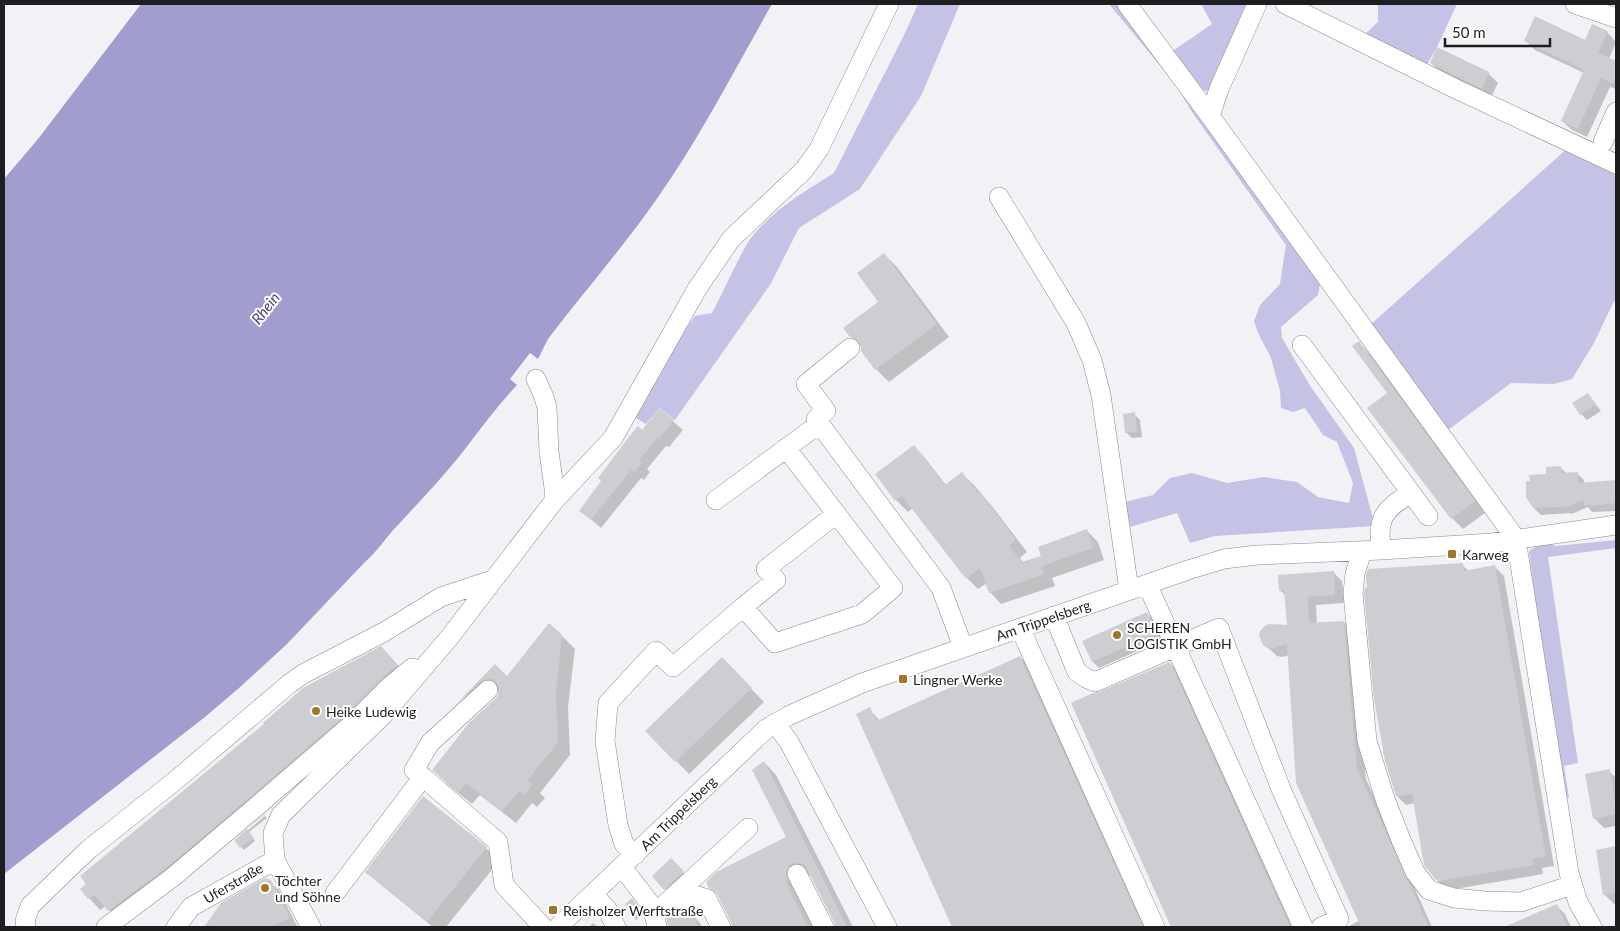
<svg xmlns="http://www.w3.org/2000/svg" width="1620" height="931" viewBox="0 0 1620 931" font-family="Lato,sans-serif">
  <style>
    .green { fill: #c4c3e5 }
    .water { fill: #a09ecf }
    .shadow { fill: #0003 }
    .building { fill: #cdcdd2 }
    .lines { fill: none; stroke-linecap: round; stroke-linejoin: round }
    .minor-casing { stroke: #8a8a8e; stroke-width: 20 }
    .minor { stroke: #fff; stroke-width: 19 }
    .poi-dot { fill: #a37528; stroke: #fff; stroke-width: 2 }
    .labels { text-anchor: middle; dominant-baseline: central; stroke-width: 4; stroke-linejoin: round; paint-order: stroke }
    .poi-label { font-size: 14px; fill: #1e1e20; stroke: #fff; text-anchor: start }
    .street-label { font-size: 14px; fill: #1e1e20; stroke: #fff }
    .water-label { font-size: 15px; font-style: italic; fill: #47407e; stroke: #fff }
  </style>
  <rect width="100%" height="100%" fill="#f2f2f6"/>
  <path class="green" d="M918,4H960L921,96L860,189L799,228L770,285L675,420L660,408L646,424L634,417L675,344L695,316L712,313C724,291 734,266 747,244C765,215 805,191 834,173L905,33Z
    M1109,4H1135L1171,52L1212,24L1201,4H1249L1212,92L1181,85L1317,264L1320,284L1318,295L1281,327L1282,338L1309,384L1354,448L1375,526L1215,536L1190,543L1177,513L1130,527L1125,502L1153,495L1170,478L1192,473L1227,483L1264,477L1297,482L1318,497L1349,503L1353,483L1337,442L1323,435L1305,408L1293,412L1281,408L1280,391L1271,358L1258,333L1254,321L1260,305L1280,284L1286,245L1192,112L1176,85Z
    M1378,4H1457L1437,47L1425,68L1362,37L1378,22Z
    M1570,146L1616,167V303L1614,301L1594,343L1572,379L1554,384L1511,383L1448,430L1369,326Z
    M1616,540V548L1548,557L1578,763L1564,766L1569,798L1560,800L1529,551L1544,541L1556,546Z"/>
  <path class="water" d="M141,4H772C739,62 708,122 671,178C634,235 589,285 548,339L538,359L530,353L510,379L517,385C497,406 480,430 462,453C442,478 420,501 398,525C386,537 378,551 365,562L286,645L239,688L205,717L4,874V179L38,139Z"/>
  <path class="shadow" d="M1607,32L1616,42L1609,59L1616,62V89L1610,87L1587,137L1572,130L1562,121L1584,73L1535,50L1525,40L1585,41Z
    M1431,63L1488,73L1498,83L1491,97L1441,73Z
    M884,254L897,267L949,337L889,382L876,369L862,347L851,336L880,302Z
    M1359,343L1370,354L1485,513L1463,529L1452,518L1388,394Z
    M1588,395L1601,411L1587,420L1581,414Z
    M660,410L683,430L669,447L666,446L647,469L650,472L644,480L641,478L601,528L580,510Z
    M1134,414L1140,420L1142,437L1132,438L1126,432Z
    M914,446L925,458L946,485L962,474L974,485L991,505L1027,552L1020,558L1023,562L1042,557L1087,531L1098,542L1104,560L1052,578L1055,586L1001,604L990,592L987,583L978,589L967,578L913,508L908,512L896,500L876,474Z
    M1560,467L1567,474L1577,473L1584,480V484L1615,482L1616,511L1592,512L1588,507L1572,514L1570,513L1541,515L1534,508L1547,475Z
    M1462,565L1469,571L1495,567L1504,576L1554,866L1542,868L1543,874L1449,890L1446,889L1437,880L1415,803L1406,805L1397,796Z
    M1333,572L1342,581L1344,603L1316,605L1317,624L1344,622L1353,631L1366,779L1432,927H1347L1359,921L1289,655L1282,657L1277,656L1264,644L1289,626L1286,596L1280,590Z
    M1147,613L1153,619L1162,640L1099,668L1093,662L1084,641Z
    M562,636L575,649L568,707L570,755L540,793L545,798L537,807L532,803L516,823L480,795L472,804L446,783L500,692L493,694L468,717L456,706L495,665L507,678Z
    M1020,657L1030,667L1147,927H953L857,714L869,709L880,721Z
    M722,659L764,702L689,774L647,731Z
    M393,660L409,677L121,922L106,906L100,910L89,898Z
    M1170,663L1179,672L1294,927H1173L1072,704L1100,694Z
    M764,762L776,775L853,927H836L835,921L811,875L805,876L797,895L814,927H732V922L787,838Z
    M1609,771L1616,778V826L1604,828L1594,818Z
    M423,797L486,848L499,861L446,927H433L380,884L367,871Z
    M265,816L267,818L249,832L255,841L244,850L236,840Z
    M1616,848V903L1614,904L1604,894L1597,851Z
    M671,860L689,878L671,895L653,876Z
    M270,882L279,890L297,926L294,927H206L221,904Z
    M634,903L642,914L636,920L627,904Z
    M1556,905L1565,914L1571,927H1507Z
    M691,913L700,923L702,927H669V925Z
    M593,923L598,927H589Z"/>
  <path class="building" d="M1535,16L1585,40L1592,24L1608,31L1598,53L1616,61V76L1613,84L1601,78L1578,129L1561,121L1584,70L1524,41Z
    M1437,47L1489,72L1482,89L1430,63Z
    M884,253L937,324L875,370L861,351V346L859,341L854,338L850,337L843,328L878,302L857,273Z
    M1359,341L1475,501L1451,519L1367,408L1387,393L1352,346Z
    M1588,393L1596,404L1580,415L1572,403Z
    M660,408L674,420L659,439L657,438L639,460L642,462L634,472L631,470L591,520L579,511L601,481L598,478L628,438L638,426L642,430Z
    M1135,412L1137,431L1125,433L1123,414Z
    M914,445L945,485L962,472L978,493L980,492L1016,540L1009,546L1022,562L1041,556L1038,547L1087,529L1093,548L1042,566L1044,574L989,593L980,568L966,579L902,496L895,501L875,474Z
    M1561,466V473L1578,472V483L1616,480V503L1591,506V505H1584L1583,500L1564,508L1562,507L1533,508L1526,497V481H1530L1529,475L1546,474V467Z
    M1463,563L1464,571L1495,565L1546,857L1533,859L1534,865L1439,881L1436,880L1424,865L1412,794L1396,796L1385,761L1374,699L1364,593L1365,588L1367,587L1366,575L1368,569Z
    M1334,571L1335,595L1308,597L1309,623L1344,621L1357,769L1429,927H1361L1296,783L1287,644L1272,649L1267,648L1263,645L1259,635L1260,631L1266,625L1270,624L1287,625L1284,590L1279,591L1278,575Z
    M1147,612L1157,633L1092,662L1082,641Z
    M549,623L562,635L556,694L558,742L528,780L533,784L524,795L519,791L502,811L466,783L458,793L432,770L469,723L496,698L499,693V687L497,683L492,679H485L480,682L454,706L495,664L507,676Z
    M381,646L398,665L382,678L343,717L250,797L166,868L108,911L94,894L88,899L80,889L86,884L80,876L264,724L263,723L303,688Z
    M1020,656L1143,927H952L856,714L870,707L876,721Z
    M722,657L752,688L675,762L645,731Z
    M1170,662L1190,706L1290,927H1171L1071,703L1093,693L1099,692Z
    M764,761L847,927H835L834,922L807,869L804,865L798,863L791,864L787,868L786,874L788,881L786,882L808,927H732L731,922L717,894L709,888L706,882L716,872L786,837L752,770Z
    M1610,769L1616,806V814L1593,819L1585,774Z
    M423,796L487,847L427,922L365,872Z
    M265,814V815L247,829L254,838L240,848L234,840Z
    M1616,846V893L1603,895L1596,850Z
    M671,858L684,871L664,890L652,876Z
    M265,878L271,880L290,918L270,927H204L221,903Z
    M632,898L640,909L632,918L625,904Z
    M1557,904L1567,927H1504Z
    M691,912L699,927H668L666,918L682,915Z"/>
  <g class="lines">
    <defs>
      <path id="minor" d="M1127,4L1210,116
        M1257,4L1219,89L1210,116L1516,539L1569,873L1578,902L1592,927
        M1285,4L1456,89L1616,164
        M1575,4L1616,18
        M1603,142L1616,112
        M999,197L1076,323L1092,360L1101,395L1129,590
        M1302,345L1428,516
        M850,348L806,384L826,411L816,419L941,588L963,647
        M536,379L544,397L547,408L549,452L554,488V501
        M716,500L819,424
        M1381,550C1381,542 1379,533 1381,525C1383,510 1399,500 1411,493
        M1362,551L1355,574L1353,593L1367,741L1385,799L1401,840L1415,872L1429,890L1454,898L1485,901L1521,902L1572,885
        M1147,584L1303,927
        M743,607L775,643L862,614L893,588L786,448
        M1054,616L1077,672L1086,678L1095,682L1219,628L1281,789L1339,919L1321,927
        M1020,628L1155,927
        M775,723L789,742L887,927
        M423,777L414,770L430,743L488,690
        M635,855L624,844L618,825L605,741L608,703L656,651L673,667L743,607L776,580L766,569L836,514
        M622,867L652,906L657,927
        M797,874L824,927
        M335,893L423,777L498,842L504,885L543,927
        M593,894L607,909L616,927
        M664,905L748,828
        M664,905H678L698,896L707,899L721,927
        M26,927L25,921L30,906L88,850L176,780L289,684L303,674L384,632L441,597L492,580
        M106,927L173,877L257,806L351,725L390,686L412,668
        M176,927L191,907L275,860
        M311,927L275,860L273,833L281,815L383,715L449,638L554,501L613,438L697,289L731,239L804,170L819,149L889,4
        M558,927L766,729L788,716L862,683L1188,570L1224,559L1257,555L1381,550L1492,543L1616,525"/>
    </defs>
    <use href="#minor" class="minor-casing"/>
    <use href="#minor" class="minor"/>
  </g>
  <g class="poi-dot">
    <rect x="1447" y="549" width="10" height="10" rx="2.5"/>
    <circle cx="1117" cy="635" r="5"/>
    <rect x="898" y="674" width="10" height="10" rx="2.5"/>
    <circle cx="316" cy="711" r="5"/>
    <circle cx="265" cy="888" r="5"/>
    <rect x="548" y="905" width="10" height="10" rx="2.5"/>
  </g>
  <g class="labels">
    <g class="poi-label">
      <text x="1462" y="554">Karweg</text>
      <text x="1127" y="627">SCHEREN<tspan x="1127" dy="16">LOGISTIK GmbH</tspan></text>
      <text x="913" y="679">Lingner Werke</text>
      <text x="326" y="711">Heike Ludewig</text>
      <text x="275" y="880">Töchter<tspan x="275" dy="16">und Söhne</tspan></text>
      <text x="563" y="910">Reisholzer Werftstraße</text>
    </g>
    <g class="street-label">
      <text transform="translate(1043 620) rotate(-19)">Am Trippelsberg</text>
      <text transform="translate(678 813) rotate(-44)">Am Trippelsberg</text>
      <text transform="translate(233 883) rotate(-30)">Uferstraße</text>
    </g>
    <g class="water-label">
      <text transform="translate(265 308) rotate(-52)">Rhein</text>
    </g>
  </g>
  <rect width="1620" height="931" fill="none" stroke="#1e1e20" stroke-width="10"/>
  <path d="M1445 38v8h105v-8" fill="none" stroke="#1e1e20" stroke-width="2.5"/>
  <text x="1452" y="38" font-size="15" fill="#1e1e20" stroke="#ffffff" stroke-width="4" paint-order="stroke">50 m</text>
</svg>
